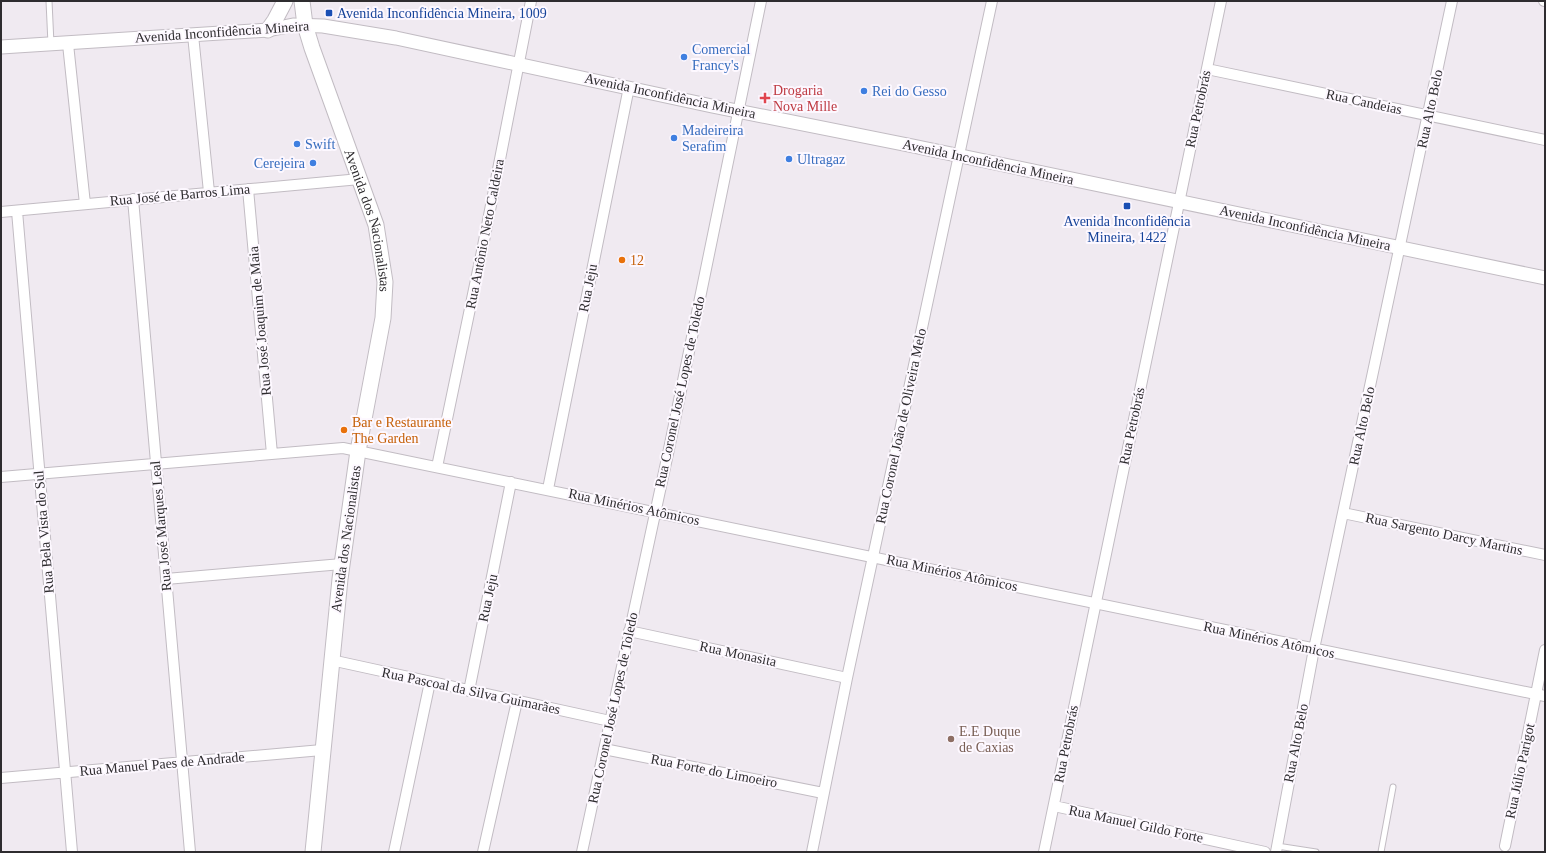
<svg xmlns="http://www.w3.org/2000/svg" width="1546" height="853" viewBox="0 0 1546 853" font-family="'Times New Roman',serif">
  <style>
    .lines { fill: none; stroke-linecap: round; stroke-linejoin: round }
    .service-casing { stroke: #c2bcc3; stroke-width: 7 }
    .minor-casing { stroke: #c2bcc3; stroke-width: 12 }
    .tertiary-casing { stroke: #c2bcc3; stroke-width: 15 }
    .secondary-casing { stroke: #c2bcc3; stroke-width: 17 }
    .service { stroke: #fff; stroke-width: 5 }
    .minor { stroke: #fff; stroke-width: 10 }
    .tertiary { stroke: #fff; stroke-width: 13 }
    .secondary { stroke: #fff; stroke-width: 15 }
    .transit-dot { fill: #1a4fb4; stroke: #fdf8ff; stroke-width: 1.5 }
    .shop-dot { fill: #3f7fe0; stroke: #fdf8ff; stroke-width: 1.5 }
    .health-dot { fill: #e0444e; stroke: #fdf8ff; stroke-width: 1.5 }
    .food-dot { fill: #e8710a; stroke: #fdf8ff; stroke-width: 1.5 }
    .education-dot { fill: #8d6e63; stroke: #fdf8ff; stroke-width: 1.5 }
    .labels { text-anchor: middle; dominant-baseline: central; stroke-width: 4; stroke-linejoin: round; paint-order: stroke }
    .transit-label { font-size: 14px; fill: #164399; stroke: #fdf8ff; text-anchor: start }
    .street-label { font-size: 14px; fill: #2e2c2f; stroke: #fdf8ff }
    .shop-label { font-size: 14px; fill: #366cbe; stroke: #fdf8ff; text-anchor: start }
    .health-label { font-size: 14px; fill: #be3a42; stroke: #fdf8ff; text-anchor: start }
    .food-label { font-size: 14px; fill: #c56008; stroke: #fdf8ff; text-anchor: start }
    .education-label { font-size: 14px; fill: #785e54; stroke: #fdf8ff; text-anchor: start }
  </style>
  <rect width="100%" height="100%" fill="#f0eaf1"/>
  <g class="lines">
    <defs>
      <path id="service" d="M49,1L51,44
        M1277,846L1316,852
        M1381,852L1393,787"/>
      <path id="minor" d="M1544,1H1545
        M193,35L209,192
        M68,44L85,204
        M1207,69L1545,140
        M248,189L272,454
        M133,199L190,852
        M17,211L72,852
        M1,212L360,179
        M437,467L482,251L531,1
        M1,477L343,448L1545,696
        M548,489L629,87
        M1343,513L1545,555
        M166,579L342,564
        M629,631L847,678
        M331,660L610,721
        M469,691L511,482
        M604,749L823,793
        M1,778L322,750
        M1054,806L1265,852
        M1505,846L1545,650
        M394,852L430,682
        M483,852L517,701
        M582,852L669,449L761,1
        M812,852L847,678L992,1
        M1044,852L1221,1
        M1276,852L1314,649L1452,1"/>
      <path id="tertiary" d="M1,47L268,30L293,25L323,26L396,38L712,106L913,146L1545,278"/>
      <g id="secondary">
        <path id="s1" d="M302,1L305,25L312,48L376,225L385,282L383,318L358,451L340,579L313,852"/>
        <path d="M268,30L275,20L285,1"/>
      </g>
    </defs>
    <use href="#service" class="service-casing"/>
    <use href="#minor" class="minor-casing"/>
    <use href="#tertiary" class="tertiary-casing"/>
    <use href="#secondary" class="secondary-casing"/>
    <use href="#service" class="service"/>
    <use href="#minor" class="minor"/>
    <use href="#tertiary" class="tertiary"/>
    <use href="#secondary" class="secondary"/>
  </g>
  <g class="transit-dot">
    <rect x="325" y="9" width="8" height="8" rx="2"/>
    <rect x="1123" y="202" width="8" height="8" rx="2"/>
  </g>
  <g class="shop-dot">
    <circle cx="684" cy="57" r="4"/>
    <circle cx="864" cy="91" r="4"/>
    <circle cx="674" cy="138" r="4"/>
    <circle cx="297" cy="144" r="4"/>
    <circle cx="789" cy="159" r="4"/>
    <circle cx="313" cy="163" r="4"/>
  </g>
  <path class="health-dot" d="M763 92h4v4h4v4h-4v4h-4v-4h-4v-4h4z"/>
  <g class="food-dot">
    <circle cx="622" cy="260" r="4"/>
    <circle cx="344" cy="430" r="4"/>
  </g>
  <circle class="education-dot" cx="951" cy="739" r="4"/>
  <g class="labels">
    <g class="transit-label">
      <text x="337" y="13">Avenida Inconfidência Mineira, 1009</text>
      <text x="1127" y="221" text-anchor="middle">Avenida Inconfidência<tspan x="1127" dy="16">Mineira, 1422</tspan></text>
    </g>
    <g class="street-label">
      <text transform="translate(222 32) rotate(-4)">Avenida Inconfidência Mineira</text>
      <text transform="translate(670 96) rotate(12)">Avenida Inconfidência Mineira</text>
      <text transform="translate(1364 102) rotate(12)">Rua Candeias</text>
      <text transform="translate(1198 109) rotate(-78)">Rua Petrobrás</text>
      <text transform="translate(1430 109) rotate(-78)">Rua Alto Belo</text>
      <text transform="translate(988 162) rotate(12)">Avenida Inconfidência Mineira</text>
      <text transform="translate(180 195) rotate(-5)">Rua José de Barros Lima</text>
      <text stroke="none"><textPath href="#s1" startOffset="230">Avenida dos Nacionalistas</textPath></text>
      <text transform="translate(1305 228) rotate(12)">Avenida Inconfidência Mineira</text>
      <text transform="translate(485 234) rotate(-79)">Rua Antônio Neto Caldeira</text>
      <text transform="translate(588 288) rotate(-79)">Rua Jeju</text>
      <text transform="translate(260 321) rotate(-95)">Rua José Joaquim de Maia</text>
      <text transform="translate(680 392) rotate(-78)">Rua Coronel José Lopes de Toledo</text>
      <text transform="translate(901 426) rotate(-78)">Rua Coronel João de Oliveira Melo</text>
      <text transform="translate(1132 426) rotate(-78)">Rua Petrobrás</text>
      <text transform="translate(1362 426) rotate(-78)">Rua Alto Belo</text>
      <text transform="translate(634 507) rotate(12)">Rua Minérios Atômicos</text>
      <text transform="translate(161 526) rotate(-95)">Rua José Marques Leal</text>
      <text transform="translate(44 532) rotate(-95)">Rua Bela Vista do Sul</text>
      <text transform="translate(1444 534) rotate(12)">Rua Sargento Darcy Martins</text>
      <text transform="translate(346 539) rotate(-82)">Avenida dos Nacionalistas</text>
      <text transform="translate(952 573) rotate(12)">Rua Minérios Atômicos</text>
      <text transform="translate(488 598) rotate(-78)">Rua Jeju</text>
      <text transform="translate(1269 640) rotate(12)">Rua Minérios Atômicos</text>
      <text transform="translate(738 654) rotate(12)">Rua Monasita</text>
      <text transform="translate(471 691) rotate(12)">Rua Pascoal da Silva Guimarães</text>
      <text transform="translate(613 708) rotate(-78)">Rua Coronel José Lopes de Toledo</text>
      <text transform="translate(1296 743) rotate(-79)">Rua Alto Belo</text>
      <text transform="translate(1066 744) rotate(-79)">Rua Petrobrás</text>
      <text transform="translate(162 764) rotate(-5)">Rua Manuel Paes de Andrade</text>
      <text transform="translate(714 771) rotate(11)">Rua Forte do Limoeiro</text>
      <text transform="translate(1520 771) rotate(-78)">Rua Júlio Parigot</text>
      <text transform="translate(1136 824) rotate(12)">Rua Manuel Gildo Forte</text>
    </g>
    <g class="shop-label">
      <text x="692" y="49">Comercial<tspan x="692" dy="16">Francy's</tspan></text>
      <text x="872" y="91">Rei do Gesso</text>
      <text x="682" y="130">Madeireira<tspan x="682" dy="16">Serafim</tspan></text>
      <text x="305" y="144">Swift</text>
      <text x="797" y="159">Ultragaz</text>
      <text x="305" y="163" text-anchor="end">Cerejeira</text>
    </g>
    <g class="health-label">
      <text x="773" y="90">Drogaria<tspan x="773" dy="16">Nova Mille</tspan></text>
    </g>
    <g class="food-label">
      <text x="630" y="260">12</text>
      <text x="352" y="422">Bar e Restaurante<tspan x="352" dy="16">The Garden</tspan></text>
    </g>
    <g class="education-label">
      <text x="959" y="731">E.E Duque<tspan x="959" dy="16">de Caxias</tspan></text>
    </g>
  </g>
  <rect width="1546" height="853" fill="none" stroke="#2e2c2f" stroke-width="4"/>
</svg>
